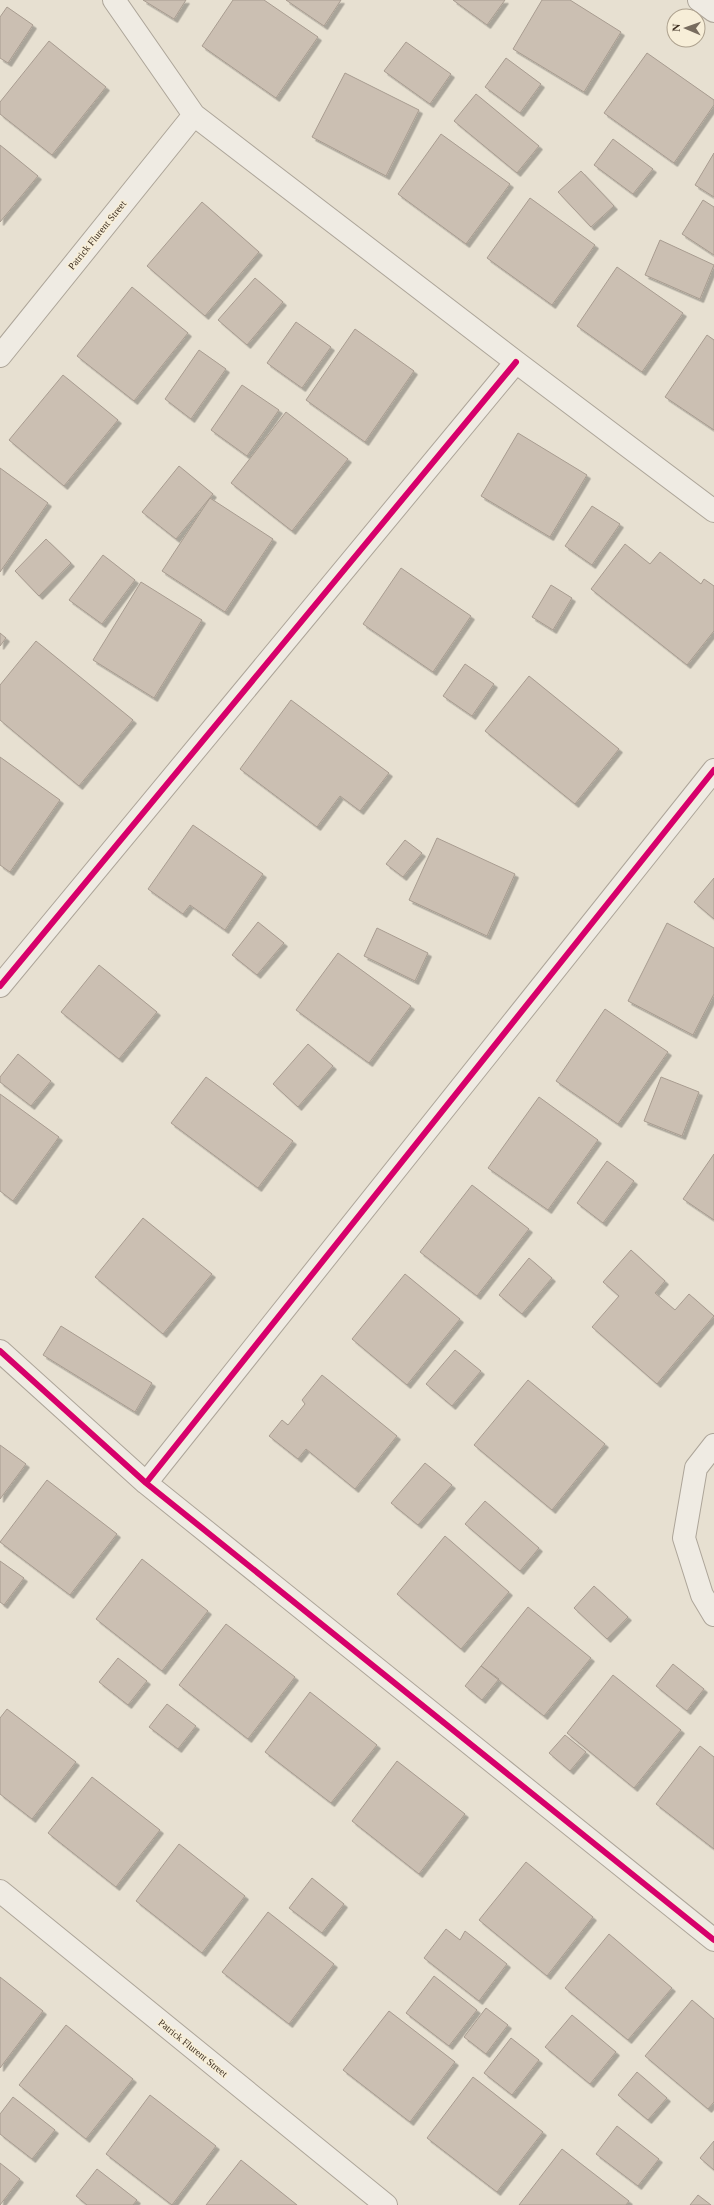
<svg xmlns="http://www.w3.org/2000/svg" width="714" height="2205" viewBox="0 0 714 2205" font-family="Georgia,serif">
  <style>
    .building { fill: #cbbfb2; stroke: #a89c90; filter: url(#shadow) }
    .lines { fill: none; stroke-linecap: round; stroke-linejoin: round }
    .minor-casing { stroke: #ada599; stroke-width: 24 }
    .minor { stroke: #efebe3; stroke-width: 22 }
    .cycleway-casing { stroke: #f7eed8; stroke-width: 8 }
    .cycleway { stroke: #d6006c; stroke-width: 6 }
    .labels { text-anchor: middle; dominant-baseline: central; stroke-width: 3.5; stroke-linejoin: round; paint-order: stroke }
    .street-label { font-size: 10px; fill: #3d2e20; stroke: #f7eed8 }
  </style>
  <defs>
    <filter id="shadow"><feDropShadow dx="3.5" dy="3.5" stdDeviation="0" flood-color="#0004"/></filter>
  </defs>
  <rect width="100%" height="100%" fill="#e7e0d1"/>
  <path class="building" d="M143,0H186L174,19Z
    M233,0H264L318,37L276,98L202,46Z
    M286,0H341L324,26Z
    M453,0H505L487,25Z
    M542,0H570L621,32L584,92L513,49Z
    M7,7L33,25L8,63L0,58V17Z
    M49,41L106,87L52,155L0,114V102Z
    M406,42L451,74L430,104L384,71Z
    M647,53L714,100V105L674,163L604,113Z
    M506,58L541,84L520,113L485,87Z
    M345,73L419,110L386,176L312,137Z
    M476,94L539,146L517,173L454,121Z
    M441,134L510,184L466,244L398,194Z
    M613,139L653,169L633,194L594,165Z
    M0,145L38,176L0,222Z
    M714,153V197L695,185Z
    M581,171L614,206L591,227L558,192Z
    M530,198L595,245L552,305L487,258Z
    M703,200L714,207V255L682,234Z
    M202,202L259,252L205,316L147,266Z
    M660,240L714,265L700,299L645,275Z
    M617,267L683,313L642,372L577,326Z
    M255,278L283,302L247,345L218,320Z
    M132,287L188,333L134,401L77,356Z
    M296,322L331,347L302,388L267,363Z
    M355,329L414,371L365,442L306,400Z
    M707,335L714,340V430L665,397Z
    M199,350L226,369L191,419L165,399Z
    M63,375L118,420L64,486L9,440Z
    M242,385L279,410L247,456L211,430Z
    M286,412L348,459L292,531L231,483Z
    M518,433L587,475L550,537L481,496Z
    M179,466L213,494L176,539L142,512Z
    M0,468L48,503L0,572Z
    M210,498L273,539L225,612L162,571Z
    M592,506L620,524L592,565L565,546Z
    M46,539L71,563L39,596L15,571Z
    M625,544L650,564L660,552L701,584L704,579L714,586V631L687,665L591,589Z
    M103,555L135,580L102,624L69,600Z
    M401,568L471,616L433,672L363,624Z
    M141,582L202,620L154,698L93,660Z
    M551,585L572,598L553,630L532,617Z
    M0,633L6,638L0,646Z
    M36,641L133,720L79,786L0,720V685Z
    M465,664L494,684L472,716L443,696Z
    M529,676L619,749L575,804L485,731Z
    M291,700L389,773L360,811L340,796L317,827L240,769Z
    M0,757L60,800L10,872L0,865Z
    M193,825L263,874L225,930L190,905L183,914L148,889Z
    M437,838L515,874L487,936L409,900Z
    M405,840L422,853L403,877L386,864Z
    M714,878V919L694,902Z
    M258,922L284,943L257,975L232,955Z
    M667,923L714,948V994L693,1035L628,1001Z
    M377,928L428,953L415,981L364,956Z
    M338,953L411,1006L369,1063L296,1010Z
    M99,965L157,1012L119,1059L61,1012Z
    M605,1009L668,1052L618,1124L556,1081Z
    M308,1044L333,1066L298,1107L273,1084Z
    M18,1054L51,1081L31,1106L0,1082V1077Z
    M206,1077L293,1141L258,1188L171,1123Z
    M661,1077L699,1092L682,1136L644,1121Z
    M0,1094L59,1137L13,1201L0,1191Z
    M539,1097L598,1140L548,1210L488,1168Z
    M714,1154V1220L683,1199Z
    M607,1161L634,1181L603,1223L577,1203Z
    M472,1185L529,1229L477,1296L420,1252Z
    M143,1218L212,1274L163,1334L95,1277Z
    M631,1250L665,1281L655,1293L675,1310L689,1294L714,1316L657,1384L592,1327L619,1296L603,1282Z
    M529,1258L552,1278L522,1314L499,1295Z
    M405,1274L460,1319L407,1385L352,1339Z
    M61,1326L152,1383L135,1412L43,1355Z
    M455,1350L481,1371L452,1406L426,1384Z
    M322,1375L397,1436L355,1489L306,1449L298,1459L269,1436L282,1420L288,1425L305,1404L302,1400Z
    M528,1380L605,1444L552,1510L474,1445Z
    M0,1445L26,1464L0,1499Z
    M425,1463L452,1485L418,1525L391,1503Z
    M47,1480L117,1534L70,1595L0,1542Z
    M485,1501L539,1548L520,1571L465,1524Z
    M445,1536L509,1592L461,1649L397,1594Z
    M142,1559L208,1611L162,1671L96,1619Z
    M0,1561L24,1578L4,1605L0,1602Z
    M594,1586L628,1617L607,1639L574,1608Z
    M528,1607L591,1658L544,1716L481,1666Z
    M226,1624L295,1677L248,1739L179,1685Z
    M118,1658L147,1681L128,1705L99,1682Z
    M673,1664L704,1689L687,1711L656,1686Z
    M481,1666L499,1679L482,1700L465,1686Z
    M613,1675L681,1730L634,1788L567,1733Z
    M310,1692L377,1745L331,1803L265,1752Z
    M167,1704L196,1726L178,1749L149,1727Z
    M7,1709L76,1762L32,1819L0,1794V1718Z
    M565,1735L586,1752L570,1771L549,1753Z
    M700,1746L714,1757V1849L656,1804Z
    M397,1761L465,1814L419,1874L352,1821Z
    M92,1777L160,1830L116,1887L48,1833Z
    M179,1844L245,1896L202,1953L136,1901Z
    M526,1862L593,1917L547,1976L479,1920Z
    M312,1878L344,1904L322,1933L289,1908Z
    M268,1912L334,1964L289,2024L222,1972Z
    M446,1929L460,1940L465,1931L507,1964L479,2001L424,1958Z
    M609,1934L672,1988L628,2040L565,1988Z
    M434,1976L477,2010L449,2046L406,2013Z
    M0,1977L43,2011L0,2068Z
    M692,2000L714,2019V2102L708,2109L645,2056Z
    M486,2008L508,2025L486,2054L464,2037Z
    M389,2011L455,2062L410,2122L343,2070Z
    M572,2015L616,2052L590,2084L545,2047Z
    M66,2025L133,2079L86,2139L19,2085Z
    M511,2038L539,2060L512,2095L484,2073Z
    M637,2072L667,2098L648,2120L618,2095Z
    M473,2077L543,2132L497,2192L427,2138Z
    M150,2095L216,2146L172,2205L106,2154Z
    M13,2097L55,2130L32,2159L0,2134V2114Z
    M617,2126L659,2159L638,2186L596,2154Z
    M714,2141V2170L700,2158Z
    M562,2149L629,2201L626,2205H519Z
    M241,2160L297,2205H206Z
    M0,2163L20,2179L0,2205Z
    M97,2169L137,2200L133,2205H87L76,2196Z
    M698,2195L711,2205H690Z"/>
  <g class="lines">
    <defs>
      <path id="minor" d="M114,0L194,115L516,362L714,511
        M699,0L714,11
        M0,356L194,115
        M0,986L516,362
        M0,1351L146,1483L714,1940
        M714,1445L696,1468L684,1538L702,1595L714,1615
        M146,1483L714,770
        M0,1891L386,2205"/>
    </defs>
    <use href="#minor" class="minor-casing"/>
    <use href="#minor" class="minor"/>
    <defs>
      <path id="cycleway" d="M0,986L516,362
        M0,1351L146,1483L714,1940
        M146,1483L714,770"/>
    </defs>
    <use href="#cycleway" class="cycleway-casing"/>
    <use href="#cycleway" class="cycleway"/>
  </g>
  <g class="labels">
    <g class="street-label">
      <text transform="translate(97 235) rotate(-51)">Patrick Flurent Street</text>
      <text transform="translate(193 2048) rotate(39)">Patrick Flurent Street</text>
    </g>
  </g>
  <g transform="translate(686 28) rotate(272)"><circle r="19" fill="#f7eed8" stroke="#ada18e"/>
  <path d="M0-3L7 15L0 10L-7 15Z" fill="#786c5e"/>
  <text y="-6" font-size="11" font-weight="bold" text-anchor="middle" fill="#3d2e20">N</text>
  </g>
</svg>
